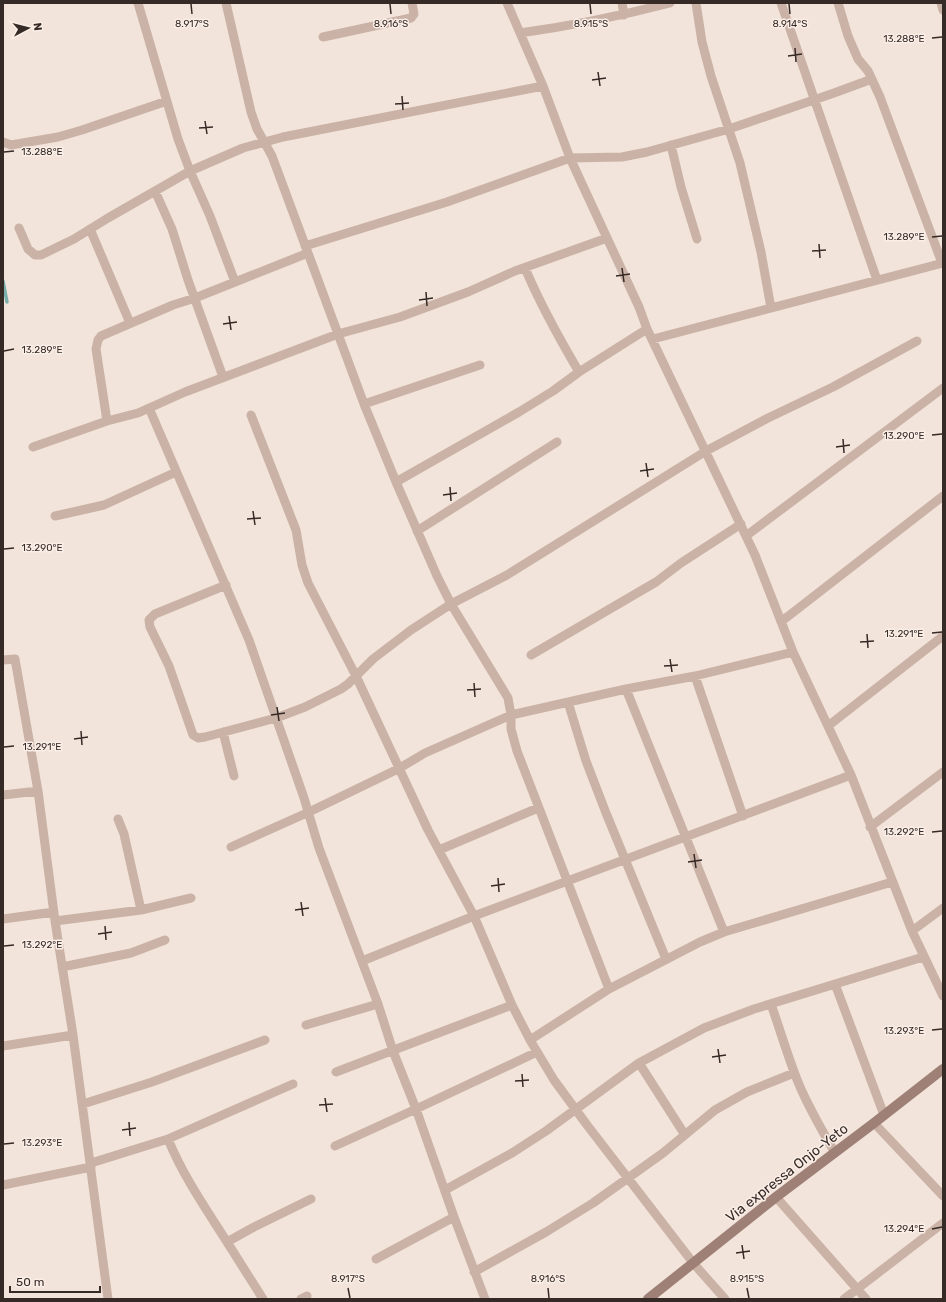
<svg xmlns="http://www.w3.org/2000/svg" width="946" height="1302" viewBox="0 0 946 1302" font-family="Rubik,sans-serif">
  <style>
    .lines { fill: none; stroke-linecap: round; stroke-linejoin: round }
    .stream { stroke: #79b0ab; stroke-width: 3.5 }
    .minor { stroke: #cbb2a6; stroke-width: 9 }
    .secondary { stroke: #9e8077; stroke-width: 10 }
    .ticks { fill: none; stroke: #362a27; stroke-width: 1.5 }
    .labels { text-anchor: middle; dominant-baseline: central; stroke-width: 3; stroke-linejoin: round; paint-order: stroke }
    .street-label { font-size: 14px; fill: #362a27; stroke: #faeee7 }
    .ticks-label { font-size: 10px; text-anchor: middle; fill: #362a27; stroke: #faeee7; stroke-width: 3; stroke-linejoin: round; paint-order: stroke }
  </style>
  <rect width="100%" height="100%" fill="#f2e4da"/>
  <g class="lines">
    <path class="stream" d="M3,281L7,302"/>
    <path class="minor" d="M138,3L178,139L190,171L210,216L235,282
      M226,3L251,112L257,129L272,156L364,404L396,482L437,576L451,604L508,698L511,715V729L517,751L609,989
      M507,3L543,86L570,158L639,307L647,329L755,555L793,652L851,775L912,931L943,996
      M622,3L624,15
      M696,3L702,42L711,76L740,163L761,252L771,308
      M781,3L877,280
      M838,3L848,36L858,59L868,71L880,97L942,263
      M941,3L943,10
      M520,33C571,26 620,16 670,3
      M323,37L411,18L414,14L412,3
      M3,142L11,145L58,137L82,130L167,101
      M671,145L681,187L697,239
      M155,191L172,229L188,280L223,377
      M19,228L28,249L35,255H41L74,239L108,218L190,171L243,148L283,137L543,86
      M90,229L130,323
      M305,246L447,202L570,158L622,157L647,152L729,129L834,93L872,79
      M525,268C540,304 559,338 579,372
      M653,339L943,263
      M364,404L480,365
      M149,408L249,640L304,798L319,848L378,1004L393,1051L416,1109L454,1217L485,1299
      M251,415L296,530L302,565L308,583L356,676L428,830L474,916L512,1005L530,1040L554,1080L587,1125L694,1264L725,1299
      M107,421L96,349L98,340L101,336L173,305L195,298L308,253
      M33,447L107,421L138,413L185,392L338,334L400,317L468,292L515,271L607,238
      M396,482L519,412L553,391L579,372L647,329
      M55,516L104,505L176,472
      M417,531L557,442
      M746,536L943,388
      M226,585L155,614L149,620L150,627L169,666L193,735L198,738L205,737L276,718L305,707L341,689L348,684L373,659L411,630L451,604L507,575L706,451L768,418L833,387L917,341
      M782,621L943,496
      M531,655L656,582L681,563L741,524
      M3,660L15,659L38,791L55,921L73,1035L108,1299
      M695,676L743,816
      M626,689L724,932
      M568,702L586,761L606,813L666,959
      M828,726L943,636
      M223,732L234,776
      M3,795L38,791
      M118,819L124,834L141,910
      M870,827L943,772
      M231,847L309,812L398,769L425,753L511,715L626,689L695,676L793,652
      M439,850L538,808
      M3,919L54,912
      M55,921L141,910L191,898
      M912,931L943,908
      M362,961L474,916L851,775
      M62,967L131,953L165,940
      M835,984L884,1115
      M771,1004C780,1030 788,1057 798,1082C808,1107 822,1130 835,1153
      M306,1025L378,1004
      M530,1040L609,989L700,942L724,932L892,882
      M3,1046L73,1035
      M639,1063L685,1135
      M336,1072L512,1005
      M83,1104L152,1082L265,1040
      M874,1123L943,1196
      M168,1139C183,1176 206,1209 227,1242
      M335,1146L416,1109L537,1052
      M91,1163L168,1139L293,1084
      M3,1185L91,1167
      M445,1190L512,1153L546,1131L639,1063L704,1028L754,1009L923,957
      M776,1197L866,1299
      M376,1259L454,1217
      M474,1272L546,1232L593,1203L663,1153L715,1110L747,1092L794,1073
      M263,1299L227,1242L254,1227L311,1199
      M301,1299L307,1296
      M844,1299L943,1223"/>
    <path class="secondary" d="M648,1299L776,1197L874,1123L943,1069"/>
  </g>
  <path class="ticks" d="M191,4L192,14M390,4L391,14M590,4L591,14M789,4L790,14M932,38L942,37M795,48L796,62M788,56L802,54M598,72L600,86M592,80L606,78M402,96L403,110M395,104L409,103M205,121L207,134M199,128L213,127M4,152L14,151M932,237L942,236M819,244L820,258M812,251L826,250M622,268L624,282M616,276L630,274M426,292L427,306M419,300L433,298M229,316L231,330M223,324L237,322M4,351L14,349M932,435L942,434M843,439L844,453M836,447L850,445M646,463L648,477M640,471L654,469M450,487L451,501M443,495L457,493M253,511L255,525M247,519L261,518M4,549L14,548M932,633L942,632M867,634L868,648M860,642L874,641M670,659L672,672M664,666L678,665M474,683L475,697M467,690L481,689M277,707L279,721M271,715L285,713M81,731L82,745M74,739L88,737M4,747L14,746M932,832L942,831M694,854L696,868M688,862L702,860M498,878L499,892M491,886L505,884M301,902L303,916M295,910L309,908M105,926L106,940M98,934L112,932M4,946L14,945M932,1030L942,1029M718,1049L720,1063M712,1057L726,1055M522,1074L523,1087M515,1081L529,1080M325,1098L327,1112M319,1105L333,1104M129,1122L130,1136M122,1130L136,1128M4,1144L14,1143M932,1229L942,1227M742,1245L744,1259M736,1253L750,1251M348,1288L350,1298M548,1288L549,1298M747,1288L749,1298"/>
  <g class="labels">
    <g class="street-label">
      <text transform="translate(787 1173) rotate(-38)">Via expressa Onjo-Yeto</text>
    </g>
  </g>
  <g class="ticks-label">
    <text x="192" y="27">8.917°S</text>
    <text x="391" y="27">8.916°S</text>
    <text x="591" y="27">8.915°S</text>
    <text x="790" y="27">8.914°S</text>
    <text x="904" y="42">13.288°E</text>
    <text x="42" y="155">13.288°E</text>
    <text x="904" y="240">13.289°E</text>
    <text x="42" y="353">13.289°E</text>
    <text x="904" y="439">13.290°E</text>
    <text x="42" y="551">13.290°E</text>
    <text x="904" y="637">13.291°E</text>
    <text x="42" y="750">13.291°E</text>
    <text x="904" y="835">13.292°E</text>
    <text x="42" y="948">13.292°E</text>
    <text x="904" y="1034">13.293°E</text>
    <text x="42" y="1146">13.293°E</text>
    <text x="904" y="1232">13.294°E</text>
    <text x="348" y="1282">8.917°S</text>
    <text x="548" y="1282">8.916°S</text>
    <text x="747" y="1282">8.915°S</text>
  </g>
  <rect width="946" height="1302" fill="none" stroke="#362a27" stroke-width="8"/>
  <g transform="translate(28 28) rotate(83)" stroke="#faeee7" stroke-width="3" paint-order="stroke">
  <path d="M0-3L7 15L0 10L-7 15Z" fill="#362a27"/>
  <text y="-6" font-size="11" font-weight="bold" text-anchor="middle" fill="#362a27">N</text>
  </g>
  <path d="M10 1286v6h90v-6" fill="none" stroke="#362a27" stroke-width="2"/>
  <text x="16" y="1286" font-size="12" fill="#362a27" stroke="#faeee7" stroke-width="3" paint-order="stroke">50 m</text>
</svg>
